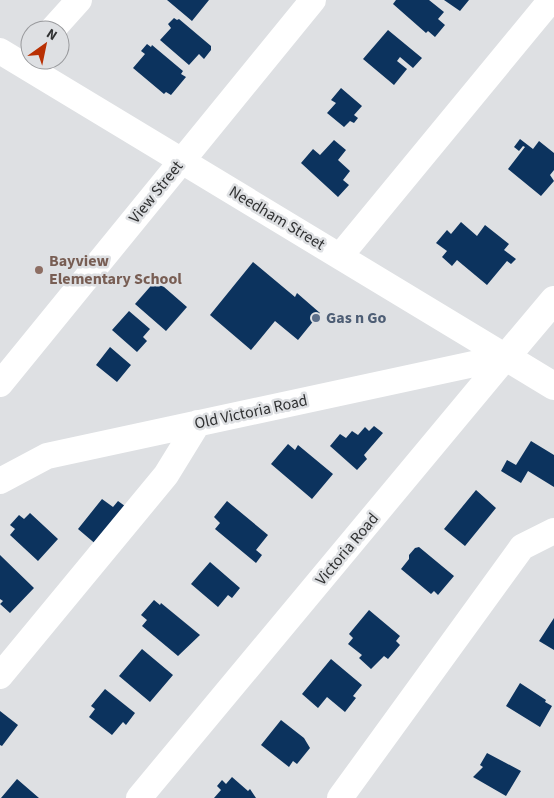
<svg xmlns="http://www.w3.org/2000/svg" width="554" height="798" viewBox="0 0 554 798" font-family="'Source Sans 3',sans-serif">
  <style>
    .building { fill: #0c335e }
    .lines { fill: none; stroke-linecap: round; stroke-linejoin: round }
    .minor { stroke: #fff; stroke-width: 26 }
    .major { stroke: #fff; stroke-width: 28 }
    .education-dot { fill: #8d6e63; stroke: #dee0e3; stroke-width: 2 }
    .service-dot { fill: #5c6f8a; stroke: #dee0e3; stroke-width: 2 }
    .labels { text-anchor: middle; dominant-baseline: central; stroke-width: 5; stroke-linejoin: round; paint-order: stroke }
    .street-label { font-size: 16px; fill: #313233; stroke: #dee0e3 }
    .education-label { font-size: 16px; font-weight: bold; fill: #785e54; stroke: #dee0e3; text-anchor: start }
    .service-label { font-size: 16px; font-weight: bold; fill: #4e5e75; stroke: #dee0e3; text-anchor: start }
  </style>
  <rect width="100%" height="100%" fill="#dee0e3"/>
  <path class="building" d="M167,0H209L192,21Z
    M396,0H429L444,12L438,19L445,25L435,37L428,31L426,33L393,4Z
    M444,0H469L460,11Z
    M174,18L177,20L179,19L211,46V50L204,59L199,54L189,65L160,40L171,28L168,24Z
    M388,30L422,58L413,68L400,57L397,61L407,69L394,85L363,59Z
    M147,44L151,47L152,45L183,71L181,74L186,77L171,95L166,92L164,94L133,68L145,54L141,51Z
    M341,88L362,106L354,115L358,118L354,123L350,121L344,127L327,113L336,103L331,100Z
    M520,139L533,149L539,141L554,153V170L550,175L554,181L541,196L508,169L525,147L523,146L519,151L514,147Z
    M334,140L346,150L338,160L350,171L343,180L349,185L338,197L301,163L313,149L320,155Z
    M461,222L477,236L485,225L509,244L504,250L516,259L511,264L507,261L487,285L457,260L452,266L442,257L447,251L436,243L447,230L451,234Z
    M253,262L295,297L297,293L320,313L298,340L275,321L251,350L210,315Z
    M156,280L187,307L166,331L135,304Z
    M129,311L150,329L143,337L147,341L137,352L112,330Z
    M110,347L131,365L117,382L96,365Z
    M374,426L383,433L364,455L367,459L357,470L330,446L340,434L346,438L352,431L358,435L365,427L369,431Z
    M531,441L554,455V487L528,471L521,483L501,471L507,460L516,465Z
    M288,444L295,450L298,445L333,474L312,499L271,464Z
    M476,490L496,508L465,546L444,529Z
    M102,499L113,507L118,501L129,509L98,546L78,529Z
    M227,501L268,535L256,550L262,555L256,563L215,529L220,523L214,517Z
    M30,513L58,539L38,561L10,535L15,529L10,525L19,515L24,519Z
    M419,547L454,576L438,595L434,591L431,594L401,569L409,559V555L415,548Z
    M0,555L34,588L10,613L0,604L3,601L0,599Z
    M210,562L240,588L232,598L228,595L218,607L191,584Z
    M154,600L160,605L161,603L200,635L178,656L142,626L147,620L141,615Z
    M369,610L400,636L396,641L400,645L388,659L384,656L371,669L359,658L362,655L348,644L353,638L349,634Z
    M554,618V650L539,641Z
    M142,649L173,675L150,702L119,676Z
    M331,659L362,685L353,696L356,698L345,712L327,697L318,708L302,694Z
    M520,683L546,700L545,702L552,706L540,727L506,706Z
    M105,689L135,713L126,725L123,722L112,735L89,717L95,709L91,706Z
    M0,711L18,725L2,746L0,745Z
    M281,720L304,738L310,748L297,764L293,761L289,767L261,745Z
    M487,753L521,771L506,796L473,777L483,767L480,765Z
    M232,777L248,791L250,789L256,798H214L221,790L217,786L222,780L226,784Z
    M17,779L39,798H1Z"/>
  <g class="lines">
    <path class="minor" d="M52,30L79,0
      M0,51L506,357
      M340,256L551,0
      M0,384L313,0
      M0,481L47,456L506,357
      M0,676L166,475L198,423
      M139,798L506,357
      M340,798L522,547L554,531"/>
    <path class="major" d="M554,300L506,357L554,386"/>
  </g>
  <circle class="education-dot" cx="39" cy="270" r="5"/>
  <circle class="service-dot" cx="316" cy="318" r="5"/>
  <g class="labels">
    <g class="street-label">
      <text transform="translate(156 192) rotate(-51)">View Street</text>
      <text transform="translate(277 218) rotate(31)">Needham Street</text>
      <text transform="translate(251 412) rotate(-12)">Old Victoria Road</text>
      <text transform="translate(347 549) rotate(-50)">Victoria Road</text>
    </g>
    <g class="education-label">
      <text x="49" y="261">Bayview<tspan x="49" dy="18">Elementary School</tspan></text>
    </g>
    <g class="service-label">
      <text x="326" y="318">Gas n Go</text>
    </g>
  </g>
  <g transform="translate(45 45) rotate(33)"><circle r="24" fill="#dee0e3" stroke="#999a9d"/>
  <path d="M0-4L9 19L0 12L-9 19Z" fill="#b93003"/>
  <text y="-8" font-size="14" font-weight="bold" text-anchor="middle" fill="#313233">N</text>
  </g>
</svg>
